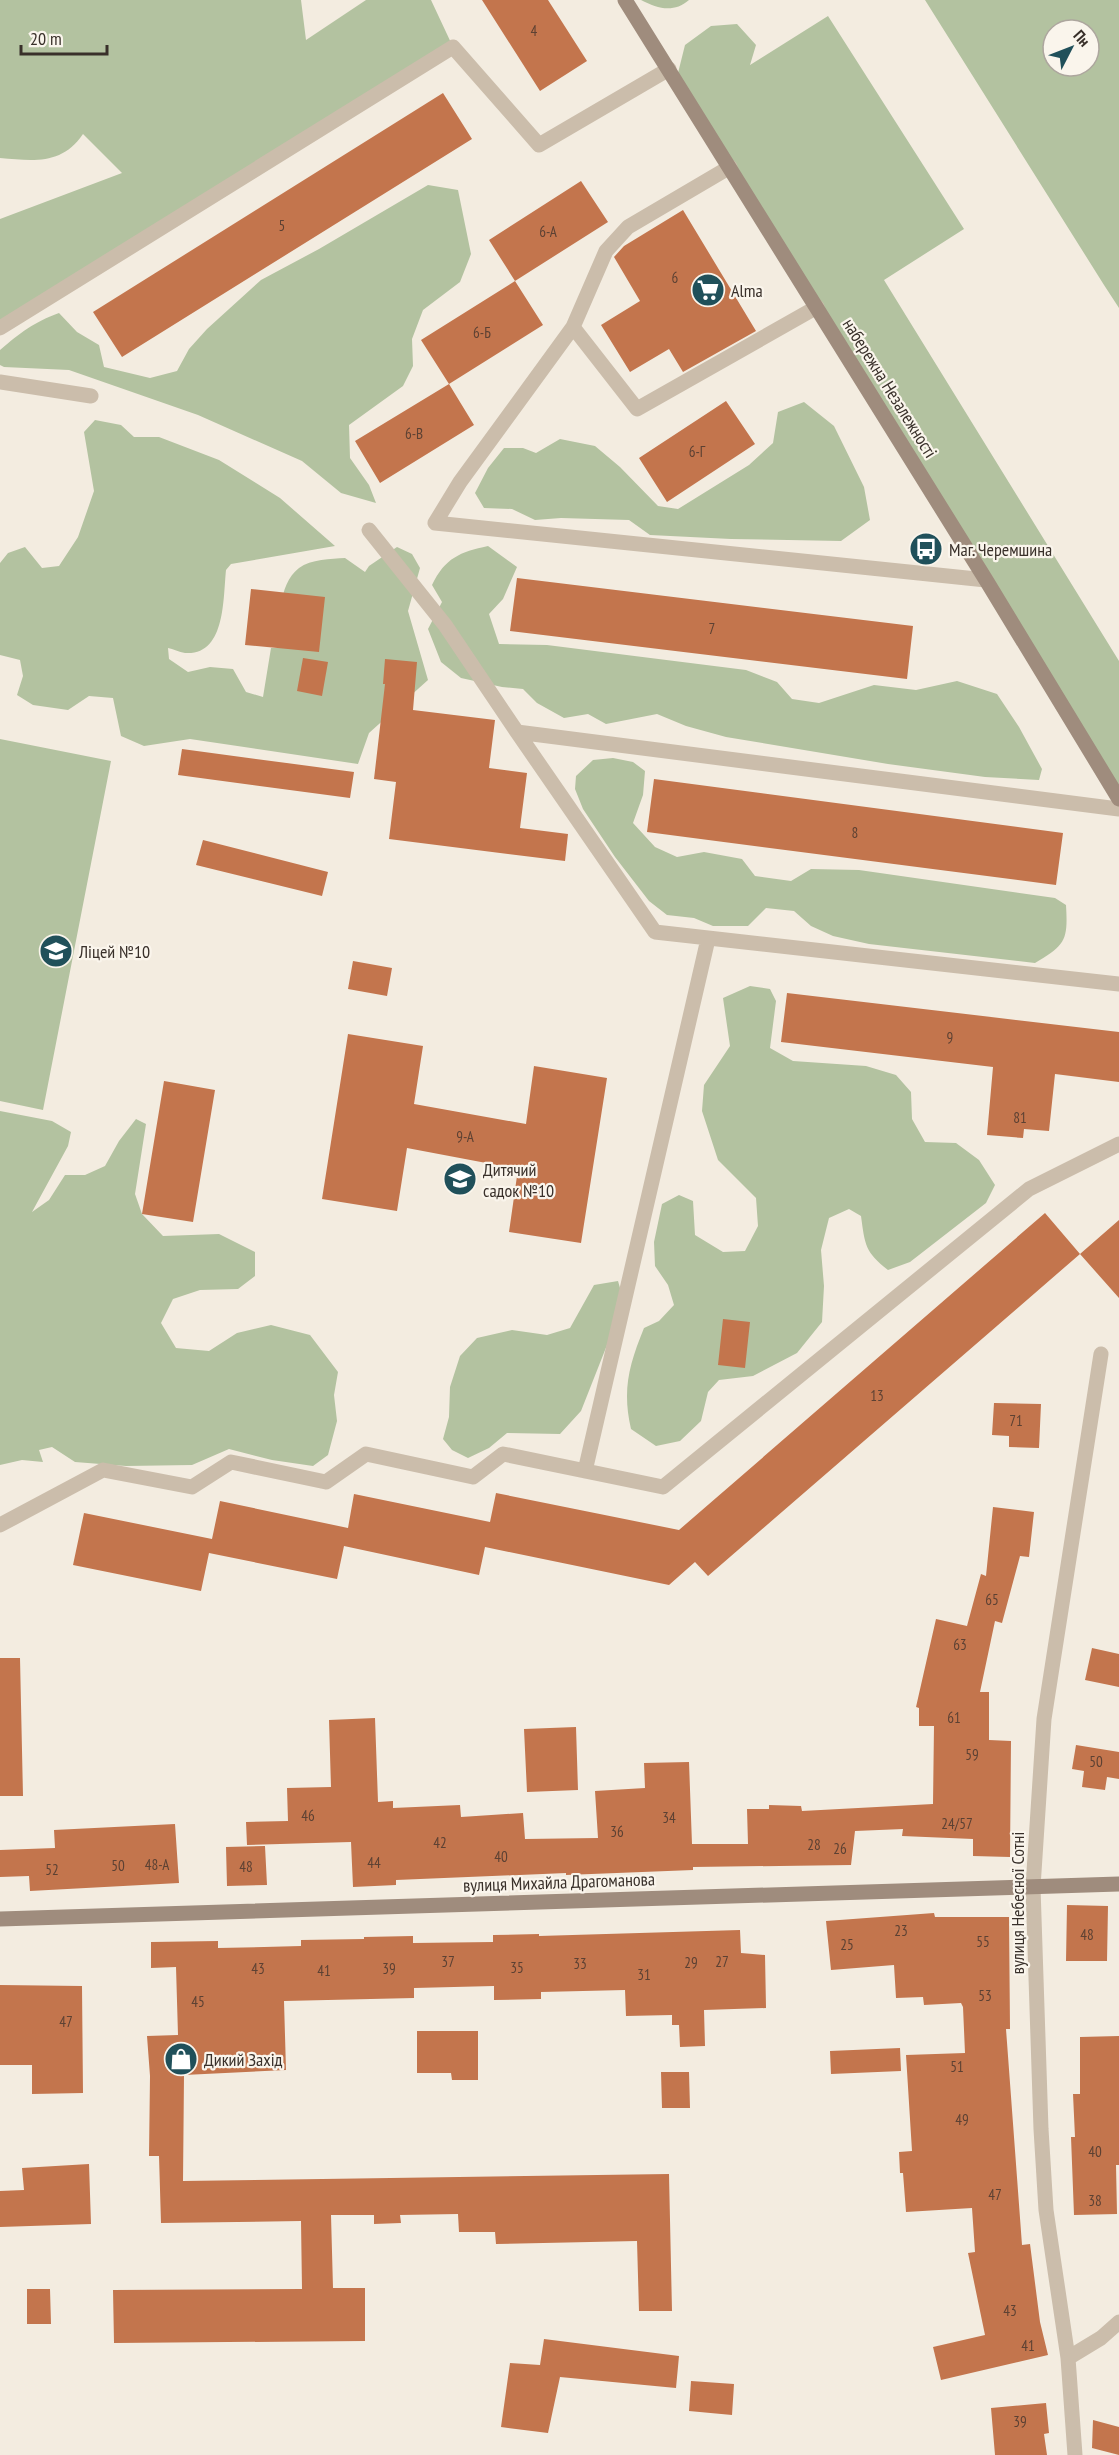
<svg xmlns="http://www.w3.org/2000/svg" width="1119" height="2455" viewBox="0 0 1119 2455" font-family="'PT Sans Narrow',sans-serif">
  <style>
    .green { fill: #b3c2a0; fill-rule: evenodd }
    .building { fill: #c3754d }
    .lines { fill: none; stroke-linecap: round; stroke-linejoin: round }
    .street { stroke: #cbbdab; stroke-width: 15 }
    .secondary { stroke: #9f8c7d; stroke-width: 15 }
    .labels { text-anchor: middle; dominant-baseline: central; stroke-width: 4.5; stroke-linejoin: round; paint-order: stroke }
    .number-label { font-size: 15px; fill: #5c4133 }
    .poi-label { font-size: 18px; fill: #39302a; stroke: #faf5ec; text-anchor: start }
    .street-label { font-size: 18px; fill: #39302a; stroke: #faf5ec }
  </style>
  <rect width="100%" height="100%" fill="#f3ece0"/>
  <path class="green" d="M0,0H301L306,40L366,0H431L453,47L0,328V219L122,173L83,134C62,165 34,161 0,158Z
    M641,0H689C674,13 658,9 641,0Z
    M925,0H1119V308L1104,285ZM1053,30H1089V66H1053Z
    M828,16L964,229L884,280L1119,661V799L676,81L685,45L711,26L737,24L756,45L750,65Z
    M428,185L458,190L471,254L460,282L423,310L412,339L413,366L403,386L349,425L350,458L369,485L376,503L341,493L302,461L198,415L69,370L4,367L0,365V350C20,333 34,322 59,313L77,332L99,345L104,367L150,378L177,371L189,349L207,329L261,280L319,249Z
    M804,402L834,426L864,487L870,520L841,541L731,539L650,535L629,520L561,518L535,520L512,509L484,508L475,493L488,468L504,448H523L536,453L560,439L595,446L620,467L658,506L678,509L749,465L773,443L778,412Z
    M95,420L121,425L134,437H159L219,460L280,498L335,546L231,564L226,570C223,598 226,656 185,653C179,652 173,649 168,648L169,659L188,672L210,667L233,669L246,692L263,697L271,648H277C280,623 277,585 299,568C311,559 331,559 345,558L365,572L369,566L397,547L412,554L420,568L408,611L428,680L369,733L358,764L190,739L144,746L121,736L113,698L89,696L68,710L33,705L17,695L23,676L20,660L0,655V563L8,553L25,547L42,568L59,566L78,537L94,491L84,432Z
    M488,546L517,567L503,599L489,614L499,644L547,645L746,670L777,682L792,699L819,703L874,685L916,690L957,681L997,694L1019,727L1042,769L1039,780L985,777L888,764L726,737L686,726L657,714L606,724L588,714L564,718L537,703L523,689L502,687L461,678L441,662L428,629L442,602L432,585C445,558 460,552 488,546Z
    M0,739L111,761L43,1110L0,1101Z
    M613,758L633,762L645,771L643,795L633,823L655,847L677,857L704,852L742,859L755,876L791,881L811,869L859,870L1055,898L1066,905C1068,940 1066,945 1035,963L869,944L833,936L811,926L794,911L766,908L748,926H713L694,918L667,915L649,901L615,857L583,809L575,789L576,776L593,760Z
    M750,986L770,989L776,1001L770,1048L793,1061L866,1066L896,1075L911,1092L912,1119L925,1142L956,1143L979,1160L995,1185L986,1203L910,1262L888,1270C865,1252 865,1245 861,1216L849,1209L829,1218L821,1250L824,1286L822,1322L797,1353L753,1376L719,1380L708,1392L701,1421L680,1441L656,1446L631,1429C622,1390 629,1365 644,1328L659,1321L674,1305L668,1285L655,1266L654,1242L662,1204L679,1195L693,1201L695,1235L723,1252L745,1251L758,1226L756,1198L718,1160L702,1111L704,1085L730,1046L723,998Z
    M0,1111L52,1121L71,1132L68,1146L32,1212L49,1200L65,1175H85L105,1166L119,1141L136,1119L146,1124L135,1194L142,1214L163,1236L219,1234L255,1252V1276L238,1289L200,1290L173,1299L161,1323L176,1348L209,1351L237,1333L271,1325L310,1335L338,1372L334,1395L337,1421L328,1455L313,1466L272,1460L229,1449L192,1465L126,1466L75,1462L52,1447L39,1450L43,1462L22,1460L0,1465Z
    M618,1281L624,1302L581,1411L560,1434L507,1433L489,1448L468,1458L452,1450L443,1439L449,1417L450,1387L460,1356L477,1338L512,1330L547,1335L570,1328L594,1285Z"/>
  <path class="building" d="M482,0H548L587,61L540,91Z
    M443,93L472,139L122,357L93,312Z
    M581,181L608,222L515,281L489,240Z
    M683,210L756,331L683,372L669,349L630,372L601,325L640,301L614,257L624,246Z
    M515,281L543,325L449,384L421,340Z
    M449,384L474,425L380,483L355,441Z
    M726,401L755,444L667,502L639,458Z
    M517,578L913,626L907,679L510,631Z
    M251,589L325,597L319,652L245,645Z
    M303,658L328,662L322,696L297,691Z
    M385,659L417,662L413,710L495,720L489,768L527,773L520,828L568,834L565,861L389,839L396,782L374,779L385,684H383Z
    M182,749L354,772L350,798L178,775Z
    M654,779L1063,833L1056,885L647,832Z
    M203,840L328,872L322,896L196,865Z
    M353,961L392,968L387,996L348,989Z
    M787,993L1119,1032V1082L1055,1074L1049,1131L1024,1129L1023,1138L987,1135L993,1067L781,1042Z
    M348,1034L423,1046L414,1104L526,1124L534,1066L607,1078L581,1243L509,1232L518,1169L407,1148L397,1211L322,1199Z
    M164,1081L215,1090L193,1222L142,1214Z
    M1045,1213L1080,1254L708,1576L695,1562L669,1585L485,1547L479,1575L344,1546L337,1579L209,1553L201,1591L73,1565L84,1513L212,1539L220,1501L348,1528L354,1494L490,1522L496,1493L679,1530Z
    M1119,1220V1298L1080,1254Z
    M723,1319L750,1322L745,1368L718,1365Z
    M994,1403L1041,1404L1039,1448L1009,1447V1436L992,1435Z
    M993,1507L1034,1512L1029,1557L1020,1556L1002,1623L995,1621L980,1692H989V1740L1011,1741L1010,1857L973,1856V1839L902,1836L903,1829L855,1831L851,1865L693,1867V1870L566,1875V1873L396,1880V1885L353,1887L351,1842L247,1845L246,1822L288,1821L287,1788L331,1787L329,1720L375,1718L378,1802L393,1801V1808L460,1805L461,1817L523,1813L525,1839L598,1838L595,1791L645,1788L644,1763L689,1762L692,1844H748L747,1809H769V1805L801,1806L802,1811L933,1804L934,1726H919V1708L916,1707L936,1619L967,1626L981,1574L986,1576Z
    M1092,1648L1119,1654V1687L1085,1680Z
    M0,1658H20L23,1796H0Z
    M576,1727L578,1790L527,1792L524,1729Z
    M1076,1745L1119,1752V1779L1107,1777L1105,1790L1082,1787L1084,1771L1072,1769Z
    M175,1824L179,1883L30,1891L29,1876L0,1877V1850L55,1848L54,1830Z
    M265,1846L267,1885L227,1886L226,1847Z
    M1067,1905L1108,1906L1107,1961H1066Z
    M934,1913L935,1917H1009L1010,2029H1006L1022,2245L1030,2244L1040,2322L1048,2355L941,2380L933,2347L985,2335L968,2253L975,2252L972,2208L906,2212L903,2173H900L899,2152L912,2151L906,2055L965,2053L963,2007L961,2003L924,2005L923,1997L896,1998L894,1965L831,1970L826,1921Z
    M740,1930L741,1953L765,1955L766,2008L704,2010L705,2046L680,2047L679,2025H672V2015L626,2016L625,1990L541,1992V1999L494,2000V1986L414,1988V1998L284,2001L286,2070L184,2075L183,2181L669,2174L672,2311H639L637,2241L496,2244L495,2232H459L458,2214L400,2215L401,2223L374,2224V2215H331L333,2288H365V2341L114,2343L113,2290L302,2289L301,2221L161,2223L159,2156H149L150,2076L147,2036L178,2035L176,1967L151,1968V1942L218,1941V1948L264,1947L301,1946V1940L364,1939V1937L413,1936V1943L493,1942V1935L539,1934V1936Z
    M0,1985L82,1986L83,2093L32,2094V2065H0Z
    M417,2031H478V2080H452L451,2073H417Z
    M1119,2036V2165H1116L1117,2214L1074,2215L1071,2137H1075L1073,2094H1080V2037Z
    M900,2048L901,2071L831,2074L830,2051Z
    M661,2072H689L690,2108H662Z
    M89,2164L91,2224L0,2227V2191L24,2190L22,2168Z
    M27,2289H50L51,2324H27Z
    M544,2339L679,2356L676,2388L560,2377L548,2433L501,2427L510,2363L540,2365Z
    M691,2381L734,2384L732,2415L689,2411Z
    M1046,2403L1049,2433L1044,2434L1047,2455H995L991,2408Z
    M1093,2420L1119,2427V2455L1092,2448Z"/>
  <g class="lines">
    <path class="street" d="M730,167L628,227L606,251L573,327L460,482L435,523L986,580
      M573,327L637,409L817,307
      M0,328L453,47L539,145L669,69
      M0,382L91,396
      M369,530L445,625L517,732L1119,809
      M517,732L655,932L1119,984
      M585,1471L708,939
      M0,1525L103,1470L192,1487L231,1462L326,1482L366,1454L473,1477L503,1454L663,1487L1029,1189L1119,1144
      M1068,2358L1101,2338L1119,2322
      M1075,2455L1068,2358L1046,2210L1041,2129L1033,1887L1044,1719L1101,1354"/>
    <path class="secondary" d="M625,0L986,580L1119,799
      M0,1919L1119,1884"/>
  </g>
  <defs>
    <symbol id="supermarket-disc" viewBox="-11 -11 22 22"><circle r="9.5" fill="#20505a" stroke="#faf5ec"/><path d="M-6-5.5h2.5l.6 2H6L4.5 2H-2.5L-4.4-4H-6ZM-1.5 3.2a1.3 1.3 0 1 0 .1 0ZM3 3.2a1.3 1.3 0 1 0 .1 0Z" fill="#fff"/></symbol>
    <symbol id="bus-disc" viewBox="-11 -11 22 22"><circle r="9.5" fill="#20505a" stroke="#faf5ec"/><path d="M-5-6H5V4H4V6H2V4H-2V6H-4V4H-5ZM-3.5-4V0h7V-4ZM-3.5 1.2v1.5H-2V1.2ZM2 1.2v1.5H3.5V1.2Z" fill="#fff"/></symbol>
    <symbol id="school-disc" viewBox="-11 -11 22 22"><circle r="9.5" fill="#20505a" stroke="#faf5ec"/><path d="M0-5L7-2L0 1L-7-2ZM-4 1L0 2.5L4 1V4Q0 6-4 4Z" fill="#fff"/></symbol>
    <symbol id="shop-disc" viewBox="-11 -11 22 22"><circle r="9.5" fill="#20505a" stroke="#faf5ec"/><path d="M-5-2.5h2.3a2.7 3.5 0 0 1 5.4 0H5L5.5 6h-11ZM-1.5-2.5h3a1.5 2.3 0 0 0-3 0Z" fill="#fff"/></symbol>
  </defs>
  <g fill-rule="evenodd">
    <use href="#supermarket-disc" x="689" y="271" width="38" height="38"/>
    <use href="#bus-disc" x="907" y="530" width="38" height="38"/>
    <use href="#school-disc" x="37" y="932" width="38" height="38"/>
    <use href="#school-disc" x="441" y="1160" width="38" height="38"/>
    <use href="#shop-disc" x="162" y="2040" width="38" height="38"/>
  </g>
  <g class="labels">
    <g class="number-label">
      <text x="534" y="30">4</text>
      <text x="282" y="225">5</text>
      <text x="548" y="231">6-А</text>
      <text x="675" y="277">6</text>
      <text x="482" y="332">6-Б</text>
      <text x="414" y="433">6-В</text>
      <text x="697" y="451">6-Г</text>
      <text x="712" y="628">7</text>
      <text x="855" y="832">8</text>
      <text x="950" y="1037">9</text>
      <text x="1020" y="1117">81</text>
      <text x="465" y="1136">9-А</text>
      <text x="877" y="1395">13</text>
      <text x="1016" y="1420">71</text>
      <text x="992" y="1599">65</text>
      <text x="960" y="1644">63</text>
      <text x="954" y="1717">61</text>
      <text x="972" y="1754">59</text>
      <text x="1096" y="1761">50</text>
      <text x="308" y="1815">46</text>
      <text x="669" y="1817">34</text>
      <text x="957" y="1823">24/57</text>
      <text x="617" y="1831">36</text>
      <text x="440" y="1842">42</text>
      <text x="814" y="1844">28</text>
      <text x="840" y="1848">26</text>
      <text x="501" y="1856">40</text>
      <text x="374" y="1862">44</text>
      <text x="157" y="1864">48-А</text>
      <text x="118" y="1865">50</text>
      <text x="246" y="1866">48</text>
      <text x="52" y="1869">52</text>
      <text x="901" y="1930">23</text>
      <text x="1087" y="1934">48</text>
      <text x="983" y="1941">55</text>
      <text x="847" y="1944">25</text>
      <text x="448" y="1961">37</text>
      <text x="722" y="1961">27</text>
      <text x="691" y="1962">29</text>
      <text x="580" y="1963">33</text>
      <text x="517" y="1967">35</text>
      <text x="258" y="1968">43</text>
      <text x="389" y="1968">39</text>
      <text x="324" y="1970">41</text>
      <text x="644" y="1974">31</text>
      <text x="985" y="1995">53</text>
      <text x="198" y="2001">45</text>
      <text x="66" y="2021">47</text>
      <text x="957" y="2066">51</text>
      <text x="962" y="2119">49</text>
      <text x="1095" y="2151">40</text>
      <text x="995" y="2194">47</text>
      <text x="1095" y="2200">38</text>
      <text x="1010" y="2310">43</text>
      <text x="1028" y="2345">41</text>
      <text x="1020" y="2421">39</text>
    </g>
    <g class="poi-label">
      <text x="731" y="290">Alma</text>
      <text x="949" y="549">Маг. Черемшина</text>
      <text x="79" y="951">Ліцей №10</text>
      <text x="483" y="1169">Дитячий<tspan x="483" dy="21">садок №10</tspan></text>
      <text x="204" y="2059">Дикий Захід</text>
    </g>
    <g class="street-label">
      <text transform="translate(890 388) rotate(58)">набережна Незалежності</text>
      <text transform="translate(559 1882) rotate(-2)">вулиця Михайла Драгоманова</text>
      <text transform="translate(1017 1903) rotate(-90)">вулиця Небесної Сотні</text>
    </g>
  </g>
  <g transform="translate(1071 48) rotate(48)"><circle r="28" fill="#faf5ec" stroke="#ada69e" stroke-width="1.5"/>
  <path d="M0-4.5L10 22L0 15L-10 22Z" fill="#20505a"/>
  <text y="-9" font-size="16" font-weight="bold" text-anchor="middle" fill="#39302a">Пн</text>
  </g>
  <path d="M21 45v9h86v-9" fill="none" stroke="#39302a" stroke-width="3"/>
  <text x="30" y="45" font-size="18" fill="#39302a" stroke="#faf5ec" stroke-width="4.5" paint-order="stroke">20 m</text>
</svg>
